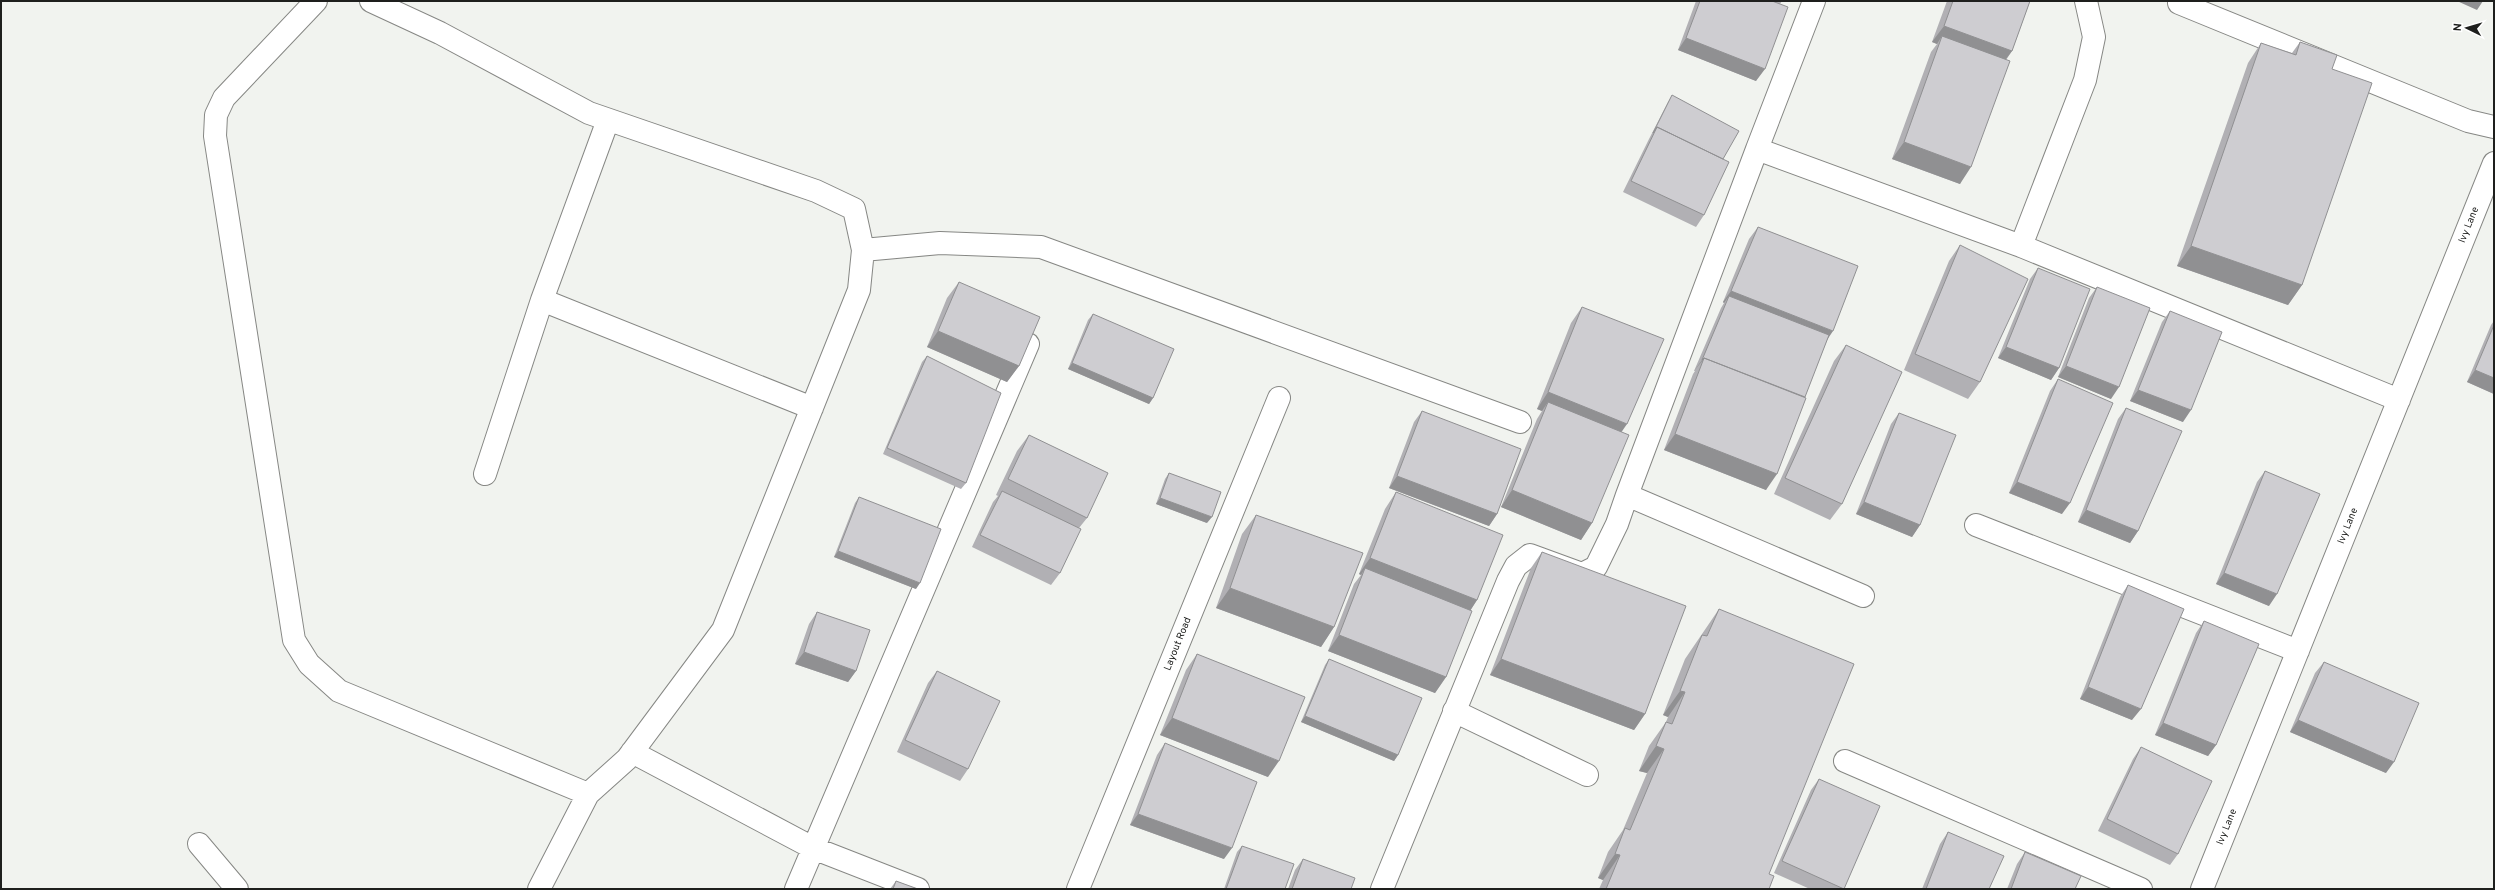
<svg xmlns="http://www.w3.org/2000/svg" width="2495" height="890" viewBox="0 0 2495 890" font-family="Overpass,sans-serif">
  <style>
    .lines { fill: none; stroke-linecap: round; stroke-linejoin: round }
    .minor-casing { stroke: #868784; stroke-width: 24 }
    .minor { stroke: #fff; stroke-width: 22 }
    .wall { fill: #b1b0b4 }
    .shaded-wall { fill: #909092 }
    .building { fill: #cecdd1; stroke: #909092 }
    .labels { text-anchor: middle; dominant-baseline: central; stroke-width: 3; stroke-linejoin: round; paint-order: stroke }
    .street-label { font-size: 10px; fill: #1e1f1d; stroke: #fff }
  </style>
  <rect width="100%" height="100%" fill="#f1f3ef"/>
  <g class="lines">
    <defs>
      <path id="minor" d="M316,1L224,98L216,115L215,136L294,640L309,664L339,691L588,794
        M371,1L440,33L589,113L816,191L854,209L863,250L859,290L723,630L627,759L588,794L539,889
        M2179,3L2468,121L2494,127
        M1757,149L1814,1
        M2021,246L2085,80L2094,37L2086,1
        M863,250L940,243L1041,247L1520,422
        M542,300L812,408
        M485,474L542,300L608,120
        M1627,495L1757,149L2021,246L2399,400
        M1976,525L2298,651
        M1454,711L1587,775
        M632,752L813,848L918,889
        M1845,761L2141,889
        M199,844L237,889
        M796,889L1028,344
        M1078,889L1279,398
        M1382,889L1508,581L1516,566L1530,555L1582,574L1596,567L1617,524L1627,495L1863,596
        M2202,889L2494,163"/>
    </defs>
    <use href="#minor" class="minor-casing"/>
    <use href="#minor" class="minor"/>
  </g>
  <path class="wall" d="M1696,1H1782L1780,4L1756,81L1678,50Z
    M1947,1H2030L2012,51L2006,60L1960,184L1892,159L1931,52L1937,44L1932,42Z
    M2300,42L2332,69L2302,285L2288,305L2177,266L2248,63L2261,43L2292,53Z
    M1672,95L1704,215L1696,227L1623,192L1649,139L1668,102Z
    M1758,227L1828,338L1766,490L1664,450L1693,374L1695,371H1694L1721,308L1724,303L1723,302L1749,239Z
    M1960,245L1980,382L1968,399L1904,370L1949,261Z
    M2038,268L2059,368L2051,380L1998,358L2030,279Z
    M959,282L1019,366L1007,382L927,347L947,298Z
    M2097,287L2111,399L2058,377L2089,298Z
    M1582,307L1621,432L1592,523L1581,540L1501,507L1537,419L1542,411L1537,409L1571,323Z
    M2170,311L2183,422L2130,401L2162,322Z
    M1093,314L1153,398L1149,404L1068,369L1088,320Z
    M2494,321V394L2467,382L2491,325Z
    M1846,345L1842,504L1830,520L1774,494L1834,361Z
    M927,356L966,483L961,489L883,454L922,362Z
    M2058,379L2062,514L2009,493L2050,391Z
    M2126,408L2138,531L2130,543L2078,522L2118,419Z
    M1422,411L1497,514L1489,526L1389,488L1414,422Z
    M1899,413L1920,525L1912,537L1856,514L1891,424Z
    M1029,435L1087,518L1079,528L1060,573L1051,585L972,547L993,502L998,496L996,495L1017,451Z
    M2265,471L2269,606L2216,584L2257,482Z
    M1169,473L1207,523L1156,504L1165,479Z
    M1396,492L1477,600L1470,611L1446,677L1435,693L1328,651L1354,584L1361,575L1359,574L1385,509Z
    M859,497L916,589L834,557L855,503Z
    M1256,515L1334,627L1321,647L1216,608L1242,534Z
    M1542,552L1645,714L1634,730L1490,675L1531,568Z
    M2128,585L2132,720L2080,699L2120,597Z
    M1719,609L1769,874V889H1599L1603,880L1598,878L1608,852L1623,830L1647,773L1639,771L1649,746L1666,722L1668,717L1663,715L1685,659Z
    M817,612L856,671L848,682L795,664L809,624Z
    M2204,621L2216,745L2208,756L2155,735L2196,633Z
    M1197,654L1268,777L1160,735L1186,670Z
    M1329,659L1398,755L1394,761L1301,722L1325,665Z
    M2324,662L2386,773L2290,732L2315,673Z
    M937,671L968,769L960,781L897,752L928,683Z
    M1165,743L1224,859L1130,825L1157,755Z
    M2141,747L2178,854L2170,865L2098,831L2133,759Z
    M1819,779L1844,889H1810L1774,873L1811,790Z
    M1948,832L1989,889H1922L1940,844Z
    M1242,846L1285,889H1224L1237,852Z
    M2025,852L2075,889H2007L2017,864Z
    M1303,859L1351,889H1288L1295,870Z
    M896,881L918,889H890Z"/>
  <path class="shaded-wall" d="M2457,1H2483L2477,10Z
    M1944,26L2012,51L2000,67L1942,36L1937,44L1932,42Z
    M1686,38L1765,69L1756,81L1678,50Z
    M1904,142L1971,167L1960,184L1892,159Z
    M2191,246L2302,285L2288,305L2177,266Z
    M1731,291L1833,331L1825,343L1729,296L1724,303L1723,302Z
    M938,331L1019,366L1007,382L927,347Z
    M2006,347L2059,368L2051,380L1998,358Z
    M1702,360H1703L1694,371Z
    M1072,363L1153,398L1149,404L1068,369Z
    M2066,366L2119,387L2111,399L2058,377Z
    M2475,370L2494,378V394L2467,382Z
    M2138,390L2191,410L2183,422L2130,401Z
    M1548,392L1627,424L1616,440L1548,402L1542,411L1537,409Z
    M1675,434L1777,474L1766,490L1664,450Z
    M1397,476L1497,514L1489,526L1389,488Z
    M2017,482L2070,503L2062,514L2009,493Z
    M1512,490L1592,523L1581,540L1501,507Z
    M1160,498L1212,517L1207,523L1156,504Z
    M1864,502L1920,525L1912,537L1856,514Z
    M2086,510L2138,531L2130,543L2078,522Z
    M838,551L920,583L916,589L834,557Z
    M1370,558L1477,600L1466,617L1365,568L1361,575L1359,574Z
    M2224,573L2277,594L2269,606L2216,584Z
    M1230,588L1334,627L1321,647L1216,608Z
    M1339,635L1446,677L1435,693L1328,651Z
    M804,652L856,671L848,682L795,664Z
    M1501,659L1645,714L1634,730L1490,675Z
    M2088,687L2141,709L2132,720L2080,699Z
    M1680,691L1685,692L1668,717L1663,715Z
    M1305,716L1398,755L1394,761L1301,722Z
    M1172,718L1279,761L1268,777L1160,735Z
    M2298,720L2394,762L2386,773L2290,732Z
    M2163,723L2216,745L2208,756L2155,735Z
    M1656,746L1664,749L1647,773L1639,771Z
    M1138,814L1232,848L1224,859L1130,825Z
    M1615,854L1620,855L1603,880L1598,878Z"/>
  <path class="building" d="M1700,1H1772L1788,7L1765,69L1686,38Z
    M1953,1H2030L2012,51L1944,26Z
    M1942,36L2010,61L1971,167L1904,142Z
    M2300,42L2337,55L2332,69L2372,83L2302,285L2191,246L2261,43L2296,55Z
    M1672,95L1739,131L1723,159L1657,127L1653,133Z
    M1657,127L1729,162L1704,215L1631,181Z
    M1758,227L1858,266L1833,331L1731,291Z
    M1960,245L2028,279L1980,382L1915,354Z
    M2038,268L2090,289L2059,368L2006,347Z
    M959,282L1040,317L1019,366L938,331Z
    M2097,287L2150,308L2119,387L2066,366Z
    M1729,296L1829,335L1805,397L1704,358L1702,360Z
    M1582,307L1664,339L1627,424L1548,392Z
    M2170,311L2222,332L2191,410L2138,390Z
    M1093,314L1174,349L1153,398L1072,363Z
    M2494,325V378L2475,370Z
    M1846,345L1902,372L1842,504L1785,478Z
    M927,356L1001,393L966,483L887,448Z
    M1704,358L1806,398L1777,474L1675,434Z
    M2058,379L2113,403L2070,503L2017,482Z
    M1548,402L1629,435L1592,523L1512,490Z
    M2126,408L2182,431L2138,531L2086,510Z
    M1422,411L1521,449L1497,514L1397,476Z
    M1899,413L1956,435L1920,525L1864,502Z
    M1029,435L1108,473L1087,518L1008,479Z
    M2265,471L2320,494L2277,594L2224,573Z
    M1169,473L1221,492L1212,517L1160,498Z
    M1002,491L1081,529L1060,573L980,535Z
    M1396,492L1503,535L1477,600L1370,558Z
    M859,497L941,529L920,583L838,551Z
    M1256,515L1363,553L1334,627L1230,588Z
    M1542,552L1686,606L1645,714L1501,659Z
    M1365,568L1472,611L1446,677L1339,635Z
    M2128,585L2184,609L2141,709L2088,687Z
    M1719,609L1854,664L1769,874L1774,876L1769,889H1606L1620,855L1615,854L1625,828L1630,830L1664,749L1656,746L1666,722L1672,724L1685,692L1680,691L1702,635L1707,636Z
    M817,612L870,630L856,671L804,652Z
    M2204,621L2259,644L2216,745L2163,723Z
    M1197,654L1305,697L1279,761L1172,718Z
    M1329,659L1422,698L1398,755L1305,716Z
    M2324,662L2419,703L2394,762L2298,720Z
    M937,671L1000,701L968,769L905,740Z
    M1165,743L1257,782L1232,848L1138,814Z
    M2141,747L2212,781L2178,854L2107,819Z
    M1819,779L1880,806L1844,889L1782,861Z
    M1948,832L2004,856L1989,889H1926Z
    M1242,846L1294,864L1285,889H1226Z
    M2025,852L2081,876L2075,889H2011Z
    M1303,859L1355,878L1351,889H1292Z
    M896,881L918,889H893Z"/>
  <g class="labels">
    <g class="street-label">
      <text transform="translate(2469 225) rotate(-68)">Ivy Lane</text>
      <text transform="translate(2348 526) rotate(-68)">Ivy Lane</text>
      <text transform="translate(1178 644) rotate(-68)">Layout Road</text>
      <text transform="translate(2227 827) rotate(-68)">Ivy Lane</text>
    </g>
  </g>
  <rect width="2495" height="890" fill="none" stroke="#1e1f1d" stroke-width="4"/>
  <g transform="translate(2467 28) rotate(275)" stroke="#ffffff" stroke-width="3" paint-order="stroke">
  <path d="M0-3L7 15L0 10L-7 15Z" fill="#1e1f1d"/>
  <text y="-6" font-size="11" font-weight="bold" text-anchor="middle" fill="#1e1f1d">N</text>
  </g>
</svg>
